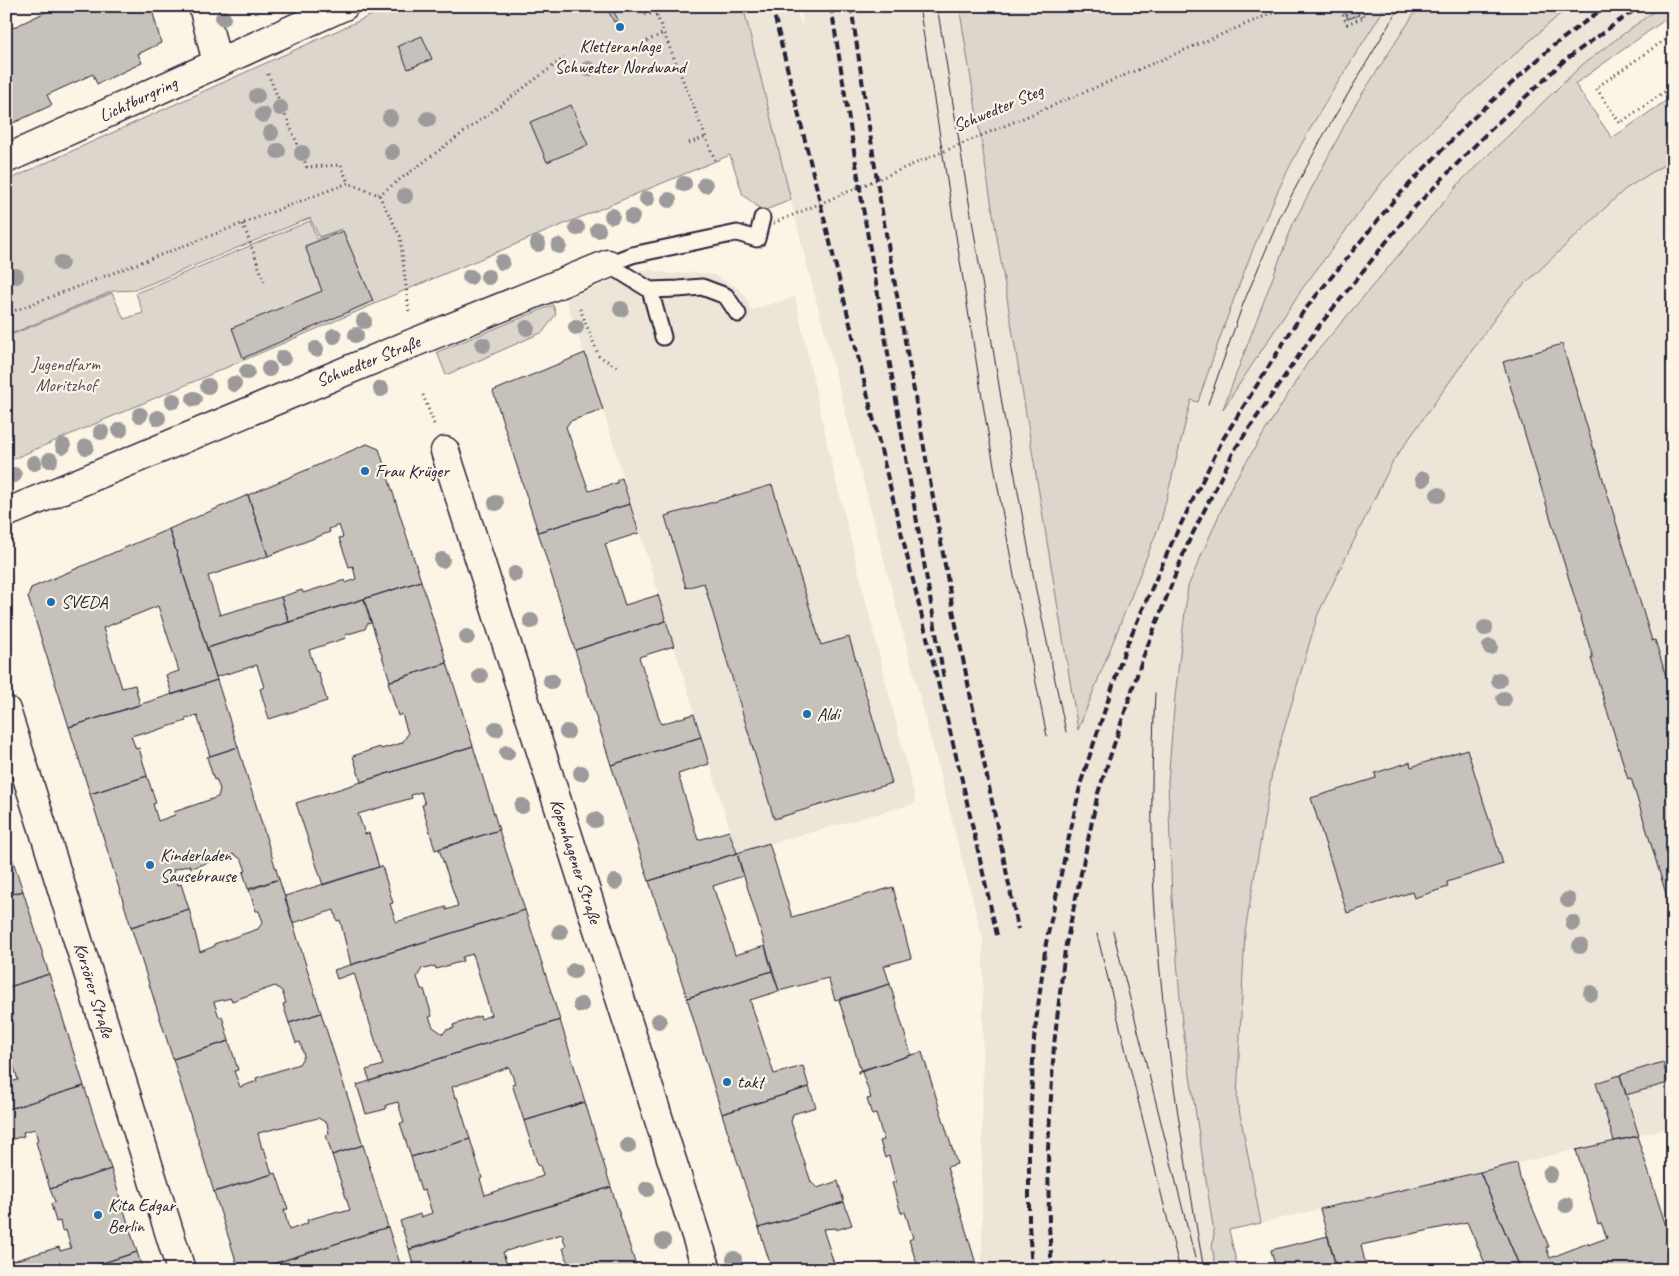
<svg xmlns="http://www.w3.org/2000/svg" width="1679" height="1276" viewBox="0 0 1679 1276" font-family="Caveat,sans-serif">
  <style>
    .built { fill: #ece5d8 }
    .green { fill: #dcd6cc; stroke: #7f7c84 }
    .building { fill: #c6c1bb; stroke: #22223b; fill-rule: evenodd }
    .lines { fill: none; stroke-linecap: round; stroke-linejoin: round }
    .service-casing { stroke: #22223b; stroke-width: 19 }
    .minor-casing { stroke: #22223b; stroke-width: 31 }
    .path { stroke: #22223b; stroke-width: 3; stroke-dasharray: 1 4; stroke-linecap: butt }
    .service { stroke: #fcf5e5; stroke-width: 15 }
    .minor { stroke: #fcf5e5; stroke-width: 28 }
    .tram { stroke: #22223b; stroke-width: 1 }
    .rail { stroke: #22223b; stroke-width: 4; stroke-dasharray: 8 4; stroke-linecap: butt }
    .path-bridge { stroke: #22223b; stroke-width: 3; stroke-dasharray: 1 4; stroke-linecap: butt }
    .tree { fill: #9d9a9b }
    .poi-dot { fill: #1f6fb2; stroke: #fcf5e5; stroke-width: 2 }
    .labels { text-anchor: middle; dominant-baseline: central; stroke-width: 4.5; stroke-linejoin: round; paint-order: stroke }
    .poi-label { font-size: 18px; fill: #22223b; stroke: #fcf5e5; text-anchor: start }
    .street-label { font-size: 18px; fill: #22223b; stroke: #fcf5e5 }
    .park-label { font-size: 18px; fill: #504f5f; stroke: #fcf5e5 }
  </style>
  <rect width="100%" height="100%" fill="#fcf5e5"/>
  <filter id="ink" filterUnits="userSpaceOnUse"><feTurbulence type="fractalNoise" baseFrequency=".02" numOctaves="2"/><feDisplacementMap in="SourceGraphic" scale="10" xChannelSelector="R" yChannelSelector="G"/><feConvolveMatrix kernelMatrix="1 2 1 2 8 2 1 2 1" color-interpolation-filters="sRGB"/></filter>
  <g filter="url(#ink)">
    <path class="built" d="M743,6H794L803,28L801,6H959L1078,729L1161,521L1191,400L1198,402L1240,278L1278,191L1321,108L1386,6H1419L1355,105L1293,224L1224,406L1302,289L1383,181L1449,113L1569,6H1661L1583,64L1463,179L1308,362L1233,483L1188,586L1175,696L1168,782L1172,899L1182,1023L1238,1270H982L983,939L807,265Z
      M1673,159V1127L1261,1223L1237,1099L1245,932L1273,767L1318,614L1393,461L1508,300L1624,190Z
      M639,270H649L672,274L694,272L714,275L738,288L746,297L751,310L795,297L831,461L916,803L737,853L603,410L566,299Z"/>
    <path class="green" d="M380,6H743L791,200L763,211L743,195L730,155L377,302V303L6,462V337L112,293L124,319L143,313L136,293L310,221L317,239L342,229L319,237L310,218L135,290L113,291L6,336V181L376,13L375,8Z
      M959,6H1386C1348,67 1307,127 1277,193C1246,261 1222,331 1198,402L1191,400L1161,521L1078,730Z
      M1419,6H1569L1449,113L1383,181L1302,289L1223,409L1293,224L1355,105Z
      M1661,6H1673V14L1575,84L1612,138L1673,96V159L1624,190L1508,300L1393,461L1318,614L1273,767L1245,932L1237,1099L1261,1223L1229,1230L1238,1270H1217L1212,1248L1214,1233L1182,1023L1172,899L1168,782L1175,696L1188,586L1233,483L1308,362L1463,179L1583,64Z
      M553,305L556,314L543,332L446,375L437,352Z"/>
    <path class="building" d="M58,6H77V8L80,6H151L161,43L138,54L142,63L97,84L93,74L47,95L52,105L9,125L6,119V41L8,40L6,31Z
      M606,6H611L618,20L614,22Z
      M1351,6H1355L1359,15L1348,19L1344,9Z
      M422,36L432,59L408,69L398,46Z
      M571,105L588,145L547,162L530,122Z
      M343,231L373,301L243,358L232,328L322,291L305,246Z
      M1562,344L1652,641L1655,640L1673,699V917L1631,778L1628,779L1591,658H1593L1503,362Z
      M585,353L603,410L570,421L566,427L589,491L617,483V480L622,478L630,504L538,532L493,391Z
      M367,444L379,449L421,581L289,622L281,597L302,590L303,593L345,580L346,583L356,579L353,566L349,567L339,538L343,537L339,525L329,529L330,532L268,556L248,495Z
      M772,485L821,645L849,637L892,783L774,819L704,583L686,588L665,516Z
      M248,495L268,556L208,576L220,615L281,597L289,622L207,648L169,529Z
      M630,504L639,533L605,544L625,605L658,595L666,621L575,650L538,532Z
      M169,529L217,680L172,695L166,675L179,671L158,606L103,628L122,688L135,685L140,705L69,727L28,597L31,588Z
      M421,581L447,663L390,681L364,599Z
      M364,599L371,623L367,624L365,629L345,635L346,638L309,650L316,672H318L327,701L269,719L260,689L264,687L257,665L216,677L207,648Z
      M666,621L674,646L639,657L661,724L694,714L701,737L611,765L575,650Z
      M447,663L473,746L361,782L353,756L380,747L381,749L402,743L408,734L402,714L398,716L388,682Z
      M217,680L238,747L210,756L197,715L185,719L186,721L145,734V732L131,736L136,749L139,748L147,776L90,794L69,727Z
      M701,737L709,764L678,774L698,840L729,831L737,853L649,881L611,765Z
      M473,746L499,830L435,850L422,805L425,804L421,792L411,795L412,798L358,814L365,834L369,833L379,867L323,885L296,803Z
      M238,747L279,879L248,889L243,872L246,871L242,860L234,854L191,868L190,865L173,870L178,885L181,884L189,909L131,927L90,794L147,776L156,803L153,804L158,821L175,815L174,812L218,797L220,789L216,779L214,780L207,757Z
      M1467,749L1503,864L1447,882L1448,887L1414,898L1412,892L1347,913L1311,798L1376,778L1375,773L1410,762L1411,767Z
      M499,830L525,910L351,965L340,920L337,921L334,910L293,923L285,896L382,866L393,903L390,904L396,922L446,907V910L458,906L439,849Z
      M6,840L23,891L6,896Z
      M769,843L792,917L893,887L911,958L884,966L890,984L835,1000L828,978L779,991L737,853Z
      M737,853L743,876L713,886L735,955L765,946L772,971L687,998L649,881Z
      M279,879L321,1013L289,1023L283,1004L286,1003L282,991L275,986L232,1001L231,998L214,1002L219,1017L222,1016L229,1041L173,1059L131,927L189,909L200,952L215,946L214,944L258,929L263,922L259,911H256L249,890Z
      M23,891L49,974L6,988V896Z
      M525,910L560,1020L370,1081L366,1070L383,1065L354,973L337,979L334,970ZM473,954L491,1015L481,1019L480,1016L453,1025L454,1028L446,1030L443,1034L433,1027L429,1017L432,1016L424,989H421L417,977L423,967L425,969L435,966L436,969L463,961L462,957Z
      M772,971L779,991L750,1000L774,1074L803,1066L809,1087L722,1114L687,998Z
      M49,974L84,1086L6,1110V1083L18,1080L6,1042V988Z
      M890,984L911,1055L861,1071L839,1000Z
      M321,1013L363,1145L332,1155L326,1135L329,1134L327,1123L318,1118L258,1133L262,1149L264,1148L272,1174L214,1192L173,1059L229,1041L238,1070L234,1071L240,1087L257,1081L256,1078L299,1064L304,1056L300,1042L296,1043L289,1023Z
      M560,1020L585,1102L524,1121L512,1084L515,1083L509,1067L452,1087L455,1098L457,1097L470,1139L411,1157L400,1123H404L398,1102L386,1105V1109L366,1114L357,1085Z
      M922,1052L957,1164L947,1167L976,1264L959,1270H919L909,1240L913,1238L905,1212L901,1213L892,1183L896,1182L889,1156L885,1158L880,1141L884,1140L876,1114L872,1115L867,1099L871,1098L862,1072L858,1073V1071Z
      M1663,1062L1668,1083L1626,1095L1620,1075Z
      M1620,1075L1639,1136L1614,1141L1596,1083Z
      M84,1086L111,1169L50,1189L36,1142L38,1141L35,1129L23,1132L24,1136L6,1141V1110Z
      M809,1087L816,1107L793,1114L791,1122L811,1182L817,1188L838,1181L844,1202L759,1228L722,1114Z
      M585,1102L611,1187L409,1249L400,1221L420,1214L421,1217L432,1213L425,1190L421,1191L411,1157L470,1139L482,1178L480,1179L485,1195L543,1176L540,1165L538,1166L524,1121Z
      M1637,1136L1673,1248V1270H1521L1480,1172L1517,1163L1520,1178L1549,1247H1546L1550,1258L1588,1243V1245L1607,1238L1601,1223L1598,1224L1576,1150Z
      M363,1145L388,1227L254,1270H239L214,1192L276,1173L288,1209L284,1210L289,1230L308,1223L307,1220L338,1211L339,1213L350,1210L332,1155Z
      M111,1169L137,1252L81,1270H6V1263L59,1247L60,1251L71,1248L66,1230L62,1231L60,1221L56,1222L51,1204L55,1202L50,1189Z
      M1480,1172L1521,1270H1488L1467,1222L1361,1245L1367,1270H1337L1320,1209Z
      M611,1187L637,1269L570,1270L563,1248L566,1247L562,1234L503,1252L508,1270H449L448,1266L437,1270H415L409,1250Z
      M844,1202L852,1225L836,1230V1228L823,1229L836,1270H772L759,1228Z
      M388,1227L402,1270H367L366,1265L355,1268V1270H254Z
      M1328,1236L1337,1270H1276L1271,1250Z
      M137,1252L143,1270H81Z"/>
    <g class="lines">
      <defs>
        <path id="service" d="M608,264L632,255L737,233L757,239L762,218
          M608,264L650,290L663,337
          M650,290L678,289L702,287L726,296L738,314"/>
        <path id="minor" d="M203,6L217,63
          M6,159L344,6
          M445,451L707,1270
          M6,513L413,343L608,264
          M6,710L181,1270"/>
      </defs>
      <use href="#service" class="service-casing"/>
      <use href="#minor" class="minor-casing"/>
      <path class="path" d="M653,6L715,160
        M1338,8L1342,6
        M1341,10L1347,24L1364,17L1360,6
        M645,14H656
        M1673,34L1596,88L1620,123L1673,86
        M647,41L664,33
        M268,74L307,167L341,165L348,183
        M689,143L706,137
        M379,195L564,58
        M243,224L265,283
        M580,309L599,356L617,367
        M6,314L348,183L379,195L400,236L409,312
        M423,395L434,424"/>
      <use href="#service" class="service"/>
      <use href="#minor" class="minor"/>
      <path class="tram" d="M919,6L985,416L1014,576L1047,736
        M937,6L1004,416L1036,590L1066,732
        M1208,404L1243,304L1280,217L1322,138L1400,6
        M1155,693C1152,760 1150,827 1154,894C1161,1020 1182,1145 1204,1270
        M1113,931L1195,1258
        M1097,934L1180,1270"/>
      <path class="rail" d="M772,6L962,780L997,935
        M831,6L863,208L944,679
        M851,6L880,200L953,610L1018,929
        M1107,1266L1108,1270
        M1032,1270L1029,1224V1145L1034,1039L1046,943L1081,782L1125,649L1174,538L1223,439L1303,312L1395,199L1471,120L1553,46L1606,6
        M1052,1270L1049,1226L1048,1149L1054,1045L1065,949L1098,793L1142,660L1187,545L1235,449L1319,326L1411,211L1488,132L1565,60L1640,6"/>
      <path class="path-bridge" d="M1340,6L1341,10
        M769,225L1289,6"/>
    </g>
    <g class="tree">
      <circle cx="223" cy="18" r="8"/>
      <circle cx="588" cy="69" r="8"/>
      <circle cx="257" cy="96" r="8"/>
      <circle cx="280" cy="108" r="8"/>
      <circle cx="263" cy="115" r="8"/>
      <circle cx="390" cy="118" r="8"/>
      <circle cx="428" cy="119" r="8"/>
      <circle cx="271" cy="133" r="8"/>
      <circle cx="278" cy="151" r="8"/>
      <circle cx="392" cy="152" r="8"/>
      <circle cx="302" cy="153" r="8"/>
      <circle cx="684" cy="184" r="8"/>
      <circle cx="705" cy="185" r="8"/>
      <circle cx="405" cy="196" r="8"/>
      <circle cx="647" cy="199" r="8"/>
      <circle cx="669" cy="200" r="8"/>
      <circle cx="612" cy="216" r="8"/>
      <circle cx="632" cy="217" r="8"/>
      <circle cx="577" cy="228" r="8"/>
      <circle cx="598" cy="230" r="8"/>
      <circle cx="538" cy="244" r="8"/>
      <circle cx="559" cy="246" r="8"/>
      <circle cx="502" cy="262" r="8"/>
      <circle cx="61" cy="263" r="8"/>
      <circle cx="16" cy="276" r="8"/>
      <circle cx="470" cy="277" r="8"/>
      <circle cx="488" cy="277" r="8"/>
      <circle cx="621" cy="309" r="8"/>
      <circle cx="364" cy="321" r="8"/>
      <circle cx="576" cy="327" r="8"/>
      <circle cx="527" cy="328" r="8"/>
      <circle cx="356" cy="335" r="8"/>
      <circle cx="334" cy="336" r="8"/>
      <circle cx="483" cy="345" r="8"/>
      <circle cx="316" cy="349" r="8"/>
      <circle cx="283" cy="358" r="8"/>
      <circle cx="269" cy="369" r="8"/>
      <circle cx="247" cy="372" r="8"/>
      <circle cx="234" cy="384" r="8"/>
      <circle cx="208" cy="386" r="8"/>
      <circle cx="381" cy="389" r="8"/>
      <circle cx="194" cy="399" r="8"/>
      <circle cx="173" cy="401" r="8"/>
      <circle cx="140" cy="415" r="8"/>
      <circle cx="158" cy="418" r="8"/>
      <circle cx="120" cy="430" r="8"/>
      <circle cx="101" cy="432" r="8"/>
      <circle cx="63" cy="446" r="8"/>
      <circle cx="86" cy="447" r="8"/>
      <circle cx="50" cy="460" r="8"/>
      <circle cx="34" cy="463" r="8"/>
      <circle cx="14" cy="475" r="8"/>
      <circle cx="1423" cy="479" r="8"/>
      <circle cx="1438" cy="495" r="8"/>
      <circle cx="496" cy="503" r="8"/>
      <circle cx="442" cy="560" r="8"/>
      <circle cx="515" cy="574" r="8"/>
      <circle cx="531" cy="621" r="8"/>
      <circle cx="1485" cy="628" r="8"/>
      <circle cx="467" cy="637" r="8"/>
      <circle cx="1490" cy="647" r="8"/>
      <circle cx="480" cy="676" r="8"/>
      <circle cx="1499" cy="680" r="8"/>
      <circle cx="551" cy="681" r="8"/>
      <circle cx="1504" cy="699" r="8"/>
      <circle cx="496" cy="729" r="8"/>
      <circle cx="567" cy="732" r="8"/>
      <circle cx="507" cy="753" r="8"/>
      <circle cx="581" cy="773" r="8"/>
      <circle cx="522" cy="806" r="8"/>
      <circle cx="595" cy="820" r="8"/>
      <circle cx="615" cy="882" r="8"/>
      <circle cx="1568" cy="900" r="8"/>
      <circle cx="1573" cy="923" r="8"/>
      <circle cx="560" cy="932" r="8"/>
      <circle cx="1580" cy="946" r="8"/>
      <circle cx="574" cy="971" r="8"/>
      <circle cx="1591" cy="993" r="8"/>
      <circle cx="581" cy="1005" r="8"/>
      <circle cx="659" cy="1021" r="8"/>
      <circle cx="628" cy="1146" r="8"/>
      <circle cx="1550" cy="1174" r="8"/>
      <circle cx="647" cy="1189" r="8"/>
      <circle cx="1566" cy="1205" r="8"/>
      <circle cx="663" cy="1241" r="8"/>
      <circle cx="734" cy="1259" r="8"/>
    </g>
  </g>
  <g class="poi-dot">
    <circle cx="620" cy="27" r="5"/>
    <circle cx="365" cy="471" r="5"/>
    <circle cx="51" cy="602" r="5"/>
    <circle cx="807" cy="714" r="5"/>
    <circle cx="150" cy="865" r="5"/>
    <circle cx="727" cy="1082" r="5"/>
    <circle cx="98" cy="1215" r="5"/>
  </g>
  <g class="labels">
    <g class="poi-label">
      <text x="620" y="46" text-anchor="middle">Kletteranlage<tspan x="620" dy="21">Schwedter Nordwand</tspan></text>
      <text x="375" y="471">Frau Krüger</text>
      <text x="61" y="602">SVEDA</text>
      <text x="817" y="714">Aldi</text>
      <text x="160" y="855">Kinderladen<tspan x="160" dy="21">Sausebrause</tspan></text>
      <text x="737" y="1082">takt</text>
      <text x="108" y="1205">Kita Edgar<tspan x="108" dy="21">Berlin</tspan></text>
    </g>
    <g class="street-label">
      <text transform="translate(138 99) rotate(-25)">Lichtburgring</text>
      <text transform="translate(998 108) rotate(-23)">Schwedter Steg</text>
      <text transform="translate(368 361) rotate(-22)">Schwedter Straße</text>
      <text transform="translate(576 861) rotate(72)">Kopenhagener Straße</text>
      <text transform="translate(94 990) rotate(73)">Korsörer Straße</text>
    </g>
    <g class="park-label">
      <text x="66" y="364">Jugendfarm<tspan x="66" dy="21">Moritzhof</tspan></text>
    </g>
  </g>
  <rect width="1679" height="1276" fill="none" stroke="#fcf5e5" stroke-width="25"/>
  <rect x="12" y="12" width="1654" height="1251" fill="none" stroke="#22223b" stroke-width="2" filter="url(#ink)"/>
</svg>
